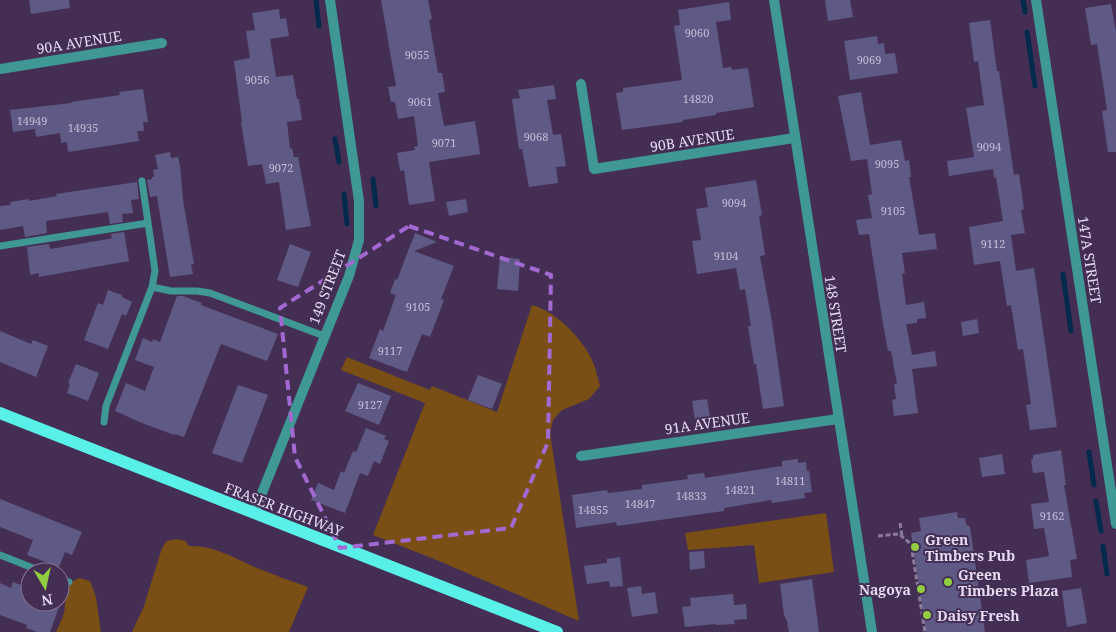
<svg xmlns="http://www.w3.org/2000/svg" width="1116" height="632" viewBox="0 0 1116 632" font-family="'Noto Serif',serif">
  <style>
    .green { fill: #794f15 }
    .lines { fill: none; stroke-linecap: round; stroke-linejoin: round }
    .stream { stroke: #012a4d; stroke-width: 5 }
    .building { fill: #5f5a85 }
    .path { stroke: #8d7b9a; stroke-width: 3; stroke-dasharray: 5 2.5; stroke-linecap: butt }
    .service { stroke: #3f9893; stroke-width: 7 }
    .minor { stroke: #3f9893; stroke-width: 10 }
    .tertiary { stroke: #3f9893; stroke-width: 10 }
    .primary { stroke: #58f0e8; stroke-width: 12 }
    .marked { fill: none; stroke: #a169d1; stroke-width: 4; stroke-dasharray: 10 6; stroke-linejoin: round }
    .poi-dot { fill: #91cd40; stroke: #442e54; stroke-width: 2 }
    .labels { text-anchor: middle; dominant-baseline: central; stroke-width: 4; stroke-linejoin: round; paint-order: stroke }
    .number-label { font-size: 11px; fill: #c5bad7 }
    .street-label { font-size: 14px; fill: #e7daf2; stroke: #442e54 }
    .poi-label { font-size: 14px; font-weight: bold; fill: #e7daf2; stroke: #442e54; text-anchor: start }
  </style>
  <rect width="100%" height="100%" fill="#442e54"/>
  <path class="green" d="M532,305C558,312 586,342 595,367C597,373 598,380 600,386L589,399L562,410L553,420L550,433L579,621L439,561L373,535L425,403L341,370L347,357L430,390L432,386L497,412Z
    M826,513L834,572L759,583L754,545L688,550L685,533Z
    M176,539L186,541L188,546C214,545 234,558 257,568C274,575 291,581 308,587L289,632H132L144,606L162,548L167,541Z
    M79,578L90,581L96,597L101,632H56C59,626 62,619 64,613C67,598 62,585 79,578Z"/>
  <g class="lines">
    <path class="stream" d="M316,0L319,26
      M1023,0L1025,12
      M1027,32L1035,86
      M335,139L339,162
      M373,179L376,206
      M344,194L347,224
      M1063,274L1071,331
      M1089,452L1094,485
      M1096,501L1101,531
      M1103,546L1107,574"/>
  </g>
  <path class="building" d="M29,0H69L70,8L31,14Z
    M381,0H428L432,19L429,20L438,73H442L445,92L438,93L444,126L475,121L480,154L429,162L435,201L409,205L404,170L400,171L397,153L415,150L414,147L418,146L414,116L398,119L395,102H391L388,87L396,86Z
    M825,0H850L853,17L828,21Z
    M729,2L731,20L716,22L723,68L731,67L732,70L748,68L754,107L716,113V115L683,120V122L622,130L616,93L623,92V88L682,80L674,26L680,25L678,10Z
    M1111,4L1116,32V152H1108L1102,111L1107,110L1097,44L1091,45L1085,8Z
    M279,9L280,19L286,18L289,36L270,39L276,77L293,75L297,99H299L302,120L287,122L290,149L292,148L294,157H298L311,226L286,230L279,182L266,184L262,164L248,166L241,122H242L234,61L250,58L246,31L255,30L252,13Z
    M990,20L997,71H999L1014,175L1019,174L1024,209L1021,210L1025,233L1011,235L1016,271L1034,268L1057,427L1030,430L1026,405L1031,404L1023,349L1018,350L1011,305L1007,306L1000,261L974,265L969,227L1003,221L996,177L994,178L993,169L949,176L947,161L974,157L966,108L984,105L978,61L974,62L969,23Z
    M877,36L878,44L884,43L885,54L895,53L898,73L850,80L844,41Z
    M554,85L556,99L547,100L553,135L561,134L566,166L556,167L558,183L529,187L522,149H519L512,99L520,98L518,90Z
    M143,89L148,122H143L144,131H137L139,141L68,152L67,142L61,143L60,133L36,137L35,129L13,132L10,110L72,103L71,102L120,95L119,92Z
    M861,92L870,145L901,140L905,161L909,160L911,177H909L919,235L935,233L937,249L902,253L905,273L902,274L906,305L924,302L926,318L917,319V323L906,324L912,355L935,351L937,366L912,369L918,413L894,416L892,400L896,399L894,384H897L891,351H888L883,324L869,234L859,235L856,220L872,218L868,195L872,194L867,159L851,161L838,96Z
    M170,152L171,158L178,157L180,165L183,200L194,264H191L193,274L170,277L157,196L150,197L147,180L152,179V177H154L153,170L158,169L155,155Z
    M756,180L762,215L759,216L765,255L760,256L772,322L784,406L763,409L756,364H754L748,326H751L745,289L740,290L736,268L697,274L692,241L701,240L696,209L708,207L705,188Z
    M137,182L139,199L131,200L133,213L122,214L123,222L110,224L108,212L46,221L47,233L25,237L23,226L0,230V206L11,205L10,202L29,199V201L57,196L56,194Z
    M466,199L468,212L449,216L446,202Z
    M124,232L129,261L39,277V273L30,275L27,247L49,244L50,249L108,239L112,238L111,234Z
    M415,233L437,242L414,251L454,266L441,299L444,300L430,337L422,334L407,372L369,358L380,329L383,331L396,295L390,293L395,279L397,280Z
    M290,244L311,252L298,287L277,280Z
    M500,257L520,259L518,291L497,289Z
    M108,290L122,295V297L132,302L126,316L122,314L108,349L84,340L98,303L103,305Z
    M177,296H183L202,303L201,305L278,334L267,361L221,344L184,437L175,434L174,435L142,423L115,411L126,383L145,391L154,367L135,360L143,338L152,342L153,339L160,342Z
    M977,319L979,333L963,336L961,322Z
    M0,331L31,344L33,340L48,346L36,377L0,362Z
    M76,364L99,373L88,401L67,393L70,384L68,383Z
    M478,375L502,384L492,409L468,400Z
    M358,383L391,396L379,425L345,411Z
    M238,385L268,395L242,463L212,453Z
    M707,399L710,417L695,420L692,401Z
    M366,428L386,436L384,439L389,441L380,464L374,461L368,476L360,473L345,513L311,500L318,483L334,490L341,471L344,473L353,451L356,452Z
    M1061,450L1066,485H1064L1077,559L1070,560L1072,577L1029,583L1026,560L1049,556L1044,528L1034,529L1031,504L1049,502L1044,472L1033,473L1031,460L1033,459V455Z
    M1002,454L1005,474L982,477L979,458Z
    M798,459V463L806,462L807,471H809L812,492L804,493L805,498L772,503L771,500L724,508V511L617,526L616,522L576,528L572,495L607,490L608,493L642,489V485L688,479L687,475L704,473L705,478L782,466V461Z
    M0,499L82,532L72,555L65,552L59,567L27,555L33,540L0,527Z
    M957,512L958,518H965L966,524L970,527L985,632H926L911,533L921,531L919,518Z
    M704,551L705,568L690,570L689,552Z
    M620,557L623,586L610,587L609,581L587,584L584,566L607,563V559Z
    M812,579L819,632H789L787,621L784,615L780,584Z
    M13,582L26,587L24,594L30,596V602H46L59,607L50,632H37L26,628L27,625L0,615V583L11,588Z
    M641,586L642,594L655,592L658,613L632,617L627,588Z
    M1081,588L1087,623L1067,627L1062,591Z
    M733,594L734,605L746,604L747,619L734,620L735,624L716,625V624L685,627L682,607L691,606L690,598Z"/>
  <g class="lines">
    <path class="path" d="M900,523L902,536
      M878,536L899,534L911,544L925,632"/>
    <path class="service" d="M142,181L155,271L152,287L171,291H197L210,293L324,336
      M0,246L148,223
      M104,422L106,406L152,287
      M0,555L43,572
      M60,579L69,582"/>
    <path class="minor" d="M1036,0L1116,524
      M0,69L162,43
      M581,84L594,169L794,138
      M581,456L838,419
      M254,513L349,276L359,240V201L330,0"/>
    <path class="tertiary" d="M774,0L872,632"/>
    <path class="primary" d="M0,413L557,632"/>
  </g>
  <path class="marked" d="M409,226L551,275L548,442L511,528L340,548L295,457L280,308Z"/>
  <g class="poi-dot">
    <circle cx="915" cy="547" r="5"/>
    <circle cx="948" cy="582" r="5"/>
    <circle cx="921" cy="589" r="5"/>
    <circle cx="927" cy="615" r="5"/>
  </g>
  <g class="labels">
    <g class="number-label">
      <text x="697" y="32">9060</text>
      <text x="417" y="54">9055</text>
      <text x="869" y="59">9069</text>
      <text x="257" y="79">9056</text>
      <text x="698" y="98">14820</text>
      <text x="420" y="101">9061</text>
      <text x="32" y="120">14949</text>
      <text x="83" y="127">14935</text>
      <text x="536" y="136">9068</text>
      <text x="444" y="142">9071</text>
      <text x="989" y="146">9094</text>
      <text x="887" y="163">9095</text>
      <text x="281" y="167">9072</text>
      <text x="734" y="202">9094</text>
      <text x="893" y="210">9105</text>
      <text x="993" y="243">9112</text>
      <text x="726" y="255">9104</text>
      <text x="418" y="306">9105</text>
      <text x="390" y="350">9117</text>
      <text x="370" y="404">9127</text>
      <text x="790" y="480">14811</text>
      <text x="740" y="489">14821</text>
      <text x="691" y="495">14833</text>
      <text x="640" y="503">14847</text>
      <text x="593" y="509">14855</text>
      <text x="1052" y="515">9162</text>
    </g>
    <g class="street-label">
      <text transform="translate(79 42) rotate(-9)">90A AVENUE</text>
      <text transform="translate(692 140) rotate(-9)">90B AVENUE</text>
      <text transform="translate(1090 260) rotate(81)">147A STREET</text>
      <text transform="translate(327 287) rotate(-69)">149 STREET</text>
      <text transform="translate(836 314) rotate(81)">148 STREET</text>
      <text transform="translate(707 423) rotate(-8)">91A AVENUE</text>
      <text transform="translate(284 509) rotate(21)">FRASER HIGHWAY</text>
    </g>
    <g class="poi-label">
      <text x="925" y="539">Green<tspan x="925" dy="16">Timbers Pub</tspan></text>
      <text x="958" y="574">Green<tspan x="958" dy="16">Timbers Plaza</tspan></text>
      <text x="911" y="589" text-anchor="end">Nagoya</text>
      <text x="937" y="615">Daisy Fresh</text>
    </g>
  </g>
  <g transform="translate(45 587) rotate(171)"><circle r="24" fill="#442e54" stroke="#857393"/>
  <path d="M0-4L9 19L0 12L-9 19Z" fill="#91cd40"/>
  <text y="-8" font-size="14" font-weight="bold" text-anchor="middle" fill="#e7daf2">N</text>
  </g>
</svg>
